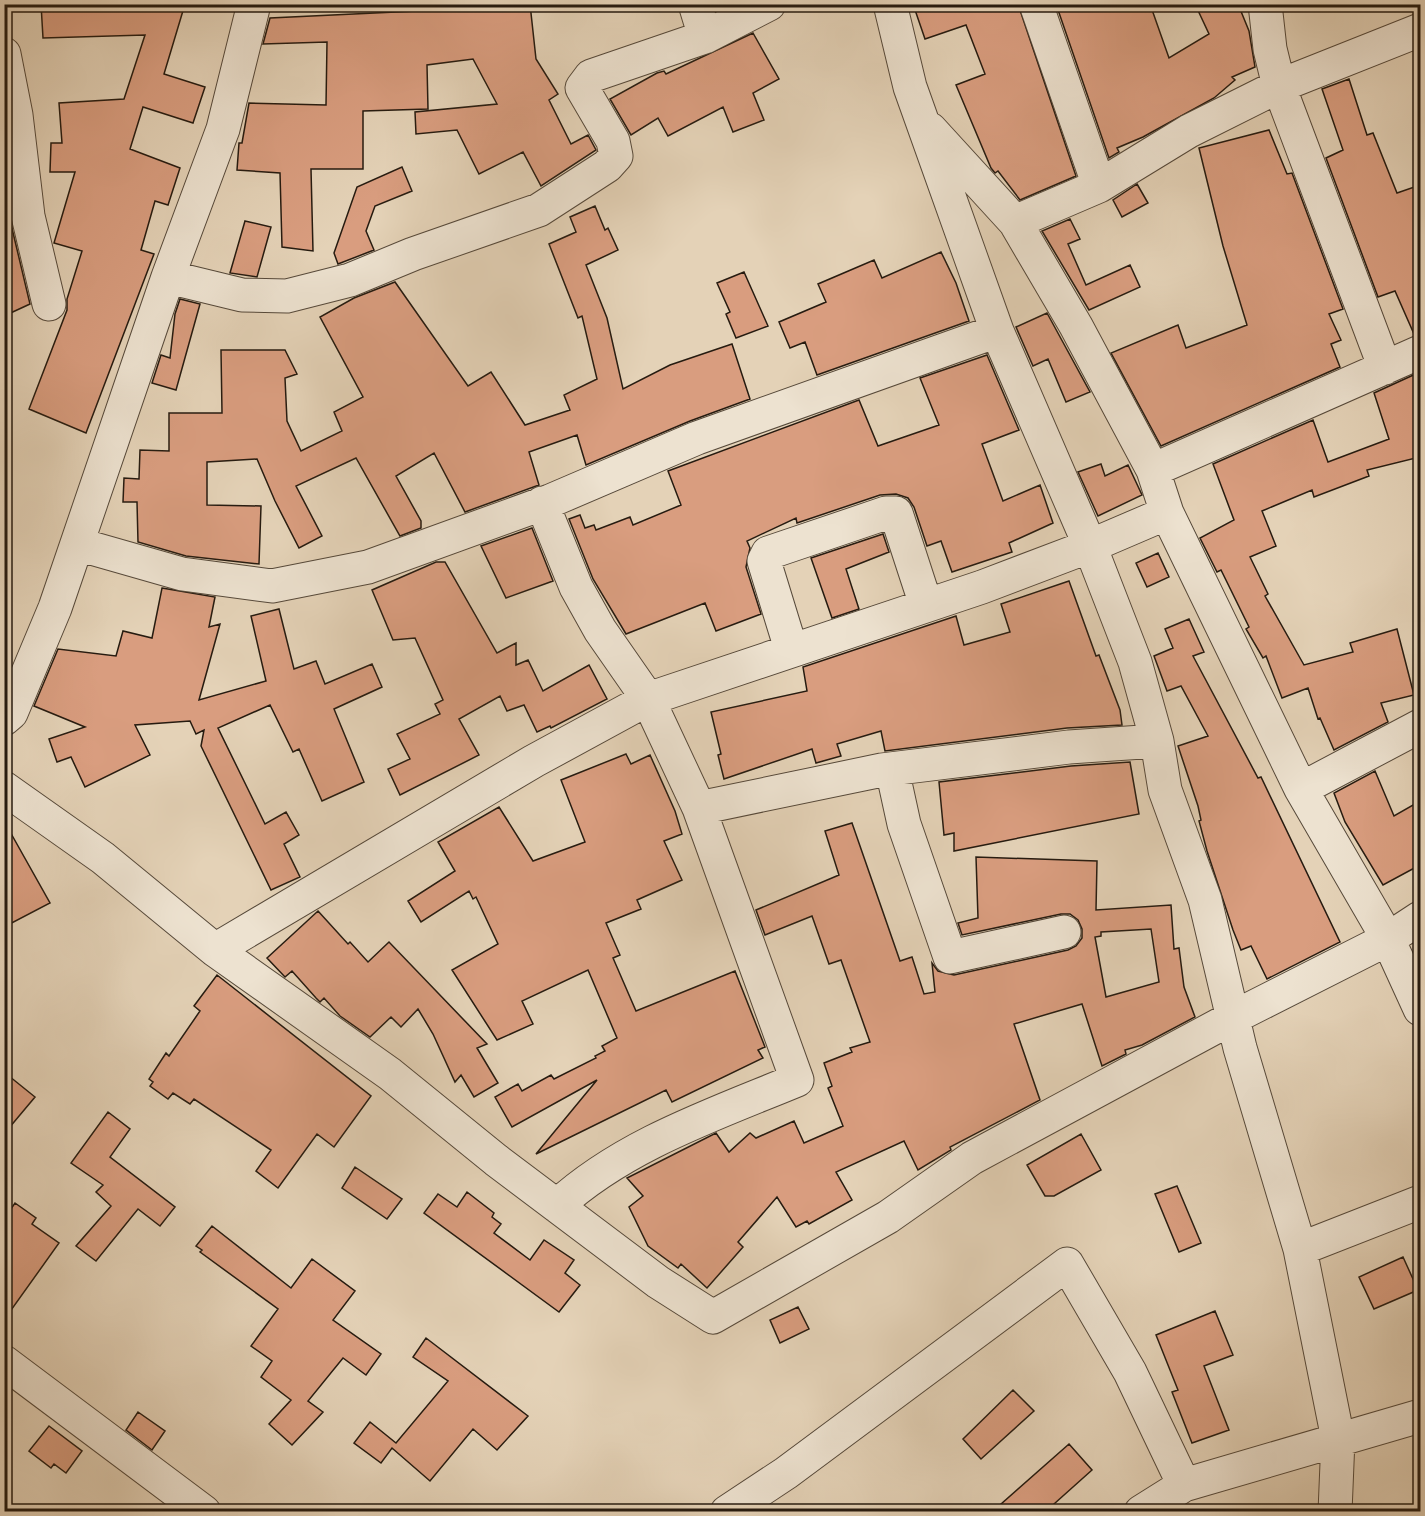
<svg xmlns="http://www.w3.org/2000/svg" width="1425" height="1516" viewBox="0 0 1425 1516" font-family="'Gentium Book Plus',serif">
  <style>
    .building { fill: #d99d7f; stroke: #261b10; stroke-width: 1.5; fill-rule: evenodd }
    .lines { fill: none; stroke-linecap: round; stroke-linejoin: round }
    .minor-casing { stroke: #56493a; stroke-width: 35 }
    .minor { stroke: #ede2d0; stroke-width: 33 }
  </style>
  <rect width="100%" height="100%" fill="#e4d2b7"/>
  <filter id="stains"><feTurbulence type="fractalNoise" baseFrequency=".00333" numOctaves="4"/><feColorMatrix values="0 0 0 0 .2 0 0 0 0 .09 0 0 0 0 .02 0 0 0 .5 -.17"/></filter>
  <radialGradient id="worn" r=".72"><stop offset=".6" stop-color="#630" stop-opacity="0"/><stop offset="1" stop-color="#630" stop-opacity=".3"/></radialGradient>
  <path class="building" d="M41,4H66V7L185,4L164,74L205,87L193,123L143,107L130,149L180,168L168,205L155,201L141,250L154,254L86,433L29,409L67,310V299L82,251L54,243L75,172H50L51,143H62L59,103L124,99L145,35L43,38Z
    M434,4H530L536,59L558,94L549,100L571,144L588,135L596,150L541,186L523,152L479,174L457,130L416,134L415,112L497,104L473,59L427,65L428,109L363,111V169H311L313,251L282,247L280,173L237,170L239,143H242L249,103L326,105L327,42L263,44L270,18L437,10Z
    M913,4H1018L1076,176L1020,200L998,171L995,173L991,168L956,85L985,74L966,25L925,39Z
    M1056,4H1150L1169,58L1209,34L1195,4H1238L1249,31L1255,67L1232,77L1235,80L1214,98L1143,137L1117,148L1119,152L1109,158Z
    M753,33L779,79L753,93L764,120L733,132L723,107L668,136L658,118L631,135L610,99L657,73L664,71L666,74Z
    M1349,79L1367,135L1373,133L1397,193L1420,185V334H1414L1395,291L1378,297L1326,158L1343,150L1322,89Z
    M1269,130L1287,174L1292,173L1343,309L1329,314L1341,340L1331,344L1340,367L1161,446L1111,353L1178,325L1186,348L1247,325L1223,246L1199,148Z
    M402,167L412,191L375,206L366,231L374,250L338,264L334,253L357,187Z
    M1137,184L1148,203L1122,217L1113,200Z
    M4,196H7L10,220L30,304L4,316Z
    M595,206L605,230L608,228L618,250L586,265L607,318L623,389L670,365L732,344L750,399L690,421L586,465L577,435L529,452L539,485L465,512L434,453L396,476L421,521V528L400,536L356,458L296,486L322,536L299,548L275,501L257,459L207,462V505L261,506L259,564L186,556L138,542L137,502H123L124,478L139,479L140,450L169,451V413H222L221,350H285L297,374L285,378L287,421L301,451L342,431L334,412L363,397L320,317L354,298L395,282L468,386L491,372L525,425L570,410L564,395L597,379L582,316L578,318L549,244L576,232L570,217Z
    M1070,219L1080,239L1068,244L1086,285L1130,265L1140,287L1089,310L1042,231Z
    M245,221L271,227L257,277L230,273Z
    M941,252L956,283L969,321L817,375L805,342L790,348L779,322L826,302L818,284L874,260L882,278Z
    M744,272L768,326L736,338L726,314L730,312L717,283Z
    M180,299L200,304L176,390L152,383L161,355L170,358L175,314Z
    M1047,313L1090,392L1066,402L1048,359L1033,366L1016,327Z
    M987,355L1019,430L982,444L1003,501L1040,485L1053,523L1009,543L1012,552L952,572L941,541L927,546L914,507L908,498L896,494L880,495L797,523L796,518L747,541L750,548L746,567L761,614L716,631L705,603L626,634L593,579L569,519L580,515L585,528L594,525L596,530L630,517L633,525L681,505L668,471L859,400L878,446L939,425L920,378Z
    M1420,372V457L1367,470L1369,476L1314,497L1312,490L1262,511L1276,546L1250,557L1268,594L1265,596L1304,665L1353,652L1350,643L1397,629L1414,695L1381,703L1388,722L1334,750L1320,718L1318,719L1308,688L1282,698L1266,656L1263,658L1246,629L1249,627L1221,570L1217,572L1200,538L1234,520L1213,464L1313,420L1328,462L1389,439L1374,393Z
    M1101,464L1105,476L1128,465L1142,495L1098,516L1078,472Z
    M532,528L553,581L506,598L481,546Z
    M883,534L889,552L846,569L859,609L832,618L811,558Z
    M1158,553L1169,577L1147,587L1136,563Z
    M436,562H445L497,653L516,643V665L528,660L543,691L589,665L607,699L551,728L550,726L537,732L524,705L507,711L500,696L459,719L479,755L400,795L388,769L410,759L397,734L440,714L435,704L443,700L415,638L393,640L372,590Z
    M1069,581L1096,656L1099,655L1120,710L1122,725L1067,728L885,751L881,731L837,744L841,756L816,763L812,749L724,779L718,755L721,754L711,712L807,691L803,667L956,616L964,645L1010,632L1001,604Z
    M162,588L215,597L209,627L220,624L199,700L266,681L251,616L279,609L294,669L316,661L325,684L372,664L382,687L334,709L364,782L322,801L299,749L293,752L270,705L218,728L265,824L286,812L299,835L284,844L300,877L271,890L201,746L204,730L196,734L190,721L135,725L150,755L85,787L71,757L57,762L49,739L85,727L34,706L58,649L116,656L123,631L152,638Z
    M1189,619L1204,652L1193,656L1258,778L1261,777L1340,942L1267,979L1251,946L1241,950L1233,930L1207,851L1199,821L1201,820L1198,806L1178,746L1208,736L1181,686L1167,691L1154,656L1173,648L1165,629Z
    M626,754L631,764L650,755L675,811L682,834L664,841L682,880L637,900L641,909L606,923L620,955L613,958L636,1011L735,971L765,1047L758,1050L763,1058L672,1102L666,1090L536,1154L597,1080L512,1127L495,1097L518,1084L522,1091L551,1075L554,1079L596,1058L595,1056L605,1051L602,1046L617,1038L588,970L522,1001L533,1024L497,1040L452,970L498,944L476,897L473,899L469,891L421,922L408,901L455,871L438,842L499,807L533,861L585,842L561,780Z
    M1130,762L1139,814L954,851V833L944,835L939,782L1071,766Z
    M1375,771L1394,816L1420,801V865L1383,885L1345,822L1334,793Z
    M4,821L50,903L4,927Z
    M852,823L900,961L912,957L924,994L935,992L932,963L938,971L954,975L1068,950L1076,946L1082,938V929L1078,920L1070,914H1061L962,935L958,923L978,918L976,857L1097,861L1096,910L1171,905L1174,949L1179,948L1184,987L1195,1017L1142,1045L1125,1050L1126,1054L1102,1066L1082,1004L1014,1024L1040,1100L950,1147L951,1150L918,1170L904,1141L836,1172L852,1200L809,1224L807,1221L796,1227L777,1197L738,1242L743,1247L707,1288L681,1264L678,1268L648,1246L629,1207L643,1196L627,1178L716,1133L729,1152L750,1133L756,1138L794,1121L804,1143L843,1126L828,1088L832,1086L824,1063L852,1052L850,1048L870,1042L841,960L829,964L812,916L765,935L756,910L839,875L825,831ZM1151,929L1159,982L1106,997L1095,937L1101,936V932Z
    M318,911L348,944L350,942L368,962L389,942L487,1044L477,1048L498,1083L474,1097L461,1075L455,1082L433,1034L418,1009L401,1027L391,1017L370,1037L340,1016L324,998L320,1002L316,998L292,971L285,977L267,958Z
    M217,975L371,1096L334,1147L317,1134L278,1188L256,1171L271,1150L194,1099L190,1104L173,1093L168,1099L150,1086L153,1082L149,1079L166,1053L169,1056L200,1011L194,1006Z
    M4,1072L35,1097L4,1134Z
    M108,1112L130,1129L110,1157L175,1207L160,1226L138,1209L96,1261L76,1246L111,1206L96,1192L103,1185L71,1163Z
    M1081,1134L1101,1170L1054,1196H1045L1027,1165Z
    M355,1167L402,1199L387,1219L342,1188Z
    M1177,1186L1201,1243L1179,1252L1155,1194Z
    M467,1192L494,1213L492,1217L501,1224L494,1233L530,1260L544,1240L574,1260L565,1273L580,1285L559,1312L424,1213L438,1194L457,1207Z
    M15,1203L36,1218L32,1224L59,1243L4,1320V1219Z
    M212,1226L291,1288L312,1259L355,1291L333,1320L381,1354L366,1375L343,1358L308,1401L323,1412L292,1445L269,1424L291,1400L261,1377L272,1361L251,1346L278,1309L200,1252L202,1250L196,1246Z
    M1403,1257L1418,1290L1374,1309L1359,1277Z
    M798,1307L809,1329L780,1343L770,1320Z
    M1215,1311L1233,1355L1204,1366L1229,1430L1192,1443L1172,1392L1178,1390L1156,1335Z
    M426,1338L528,1416L497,1450L473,1429L430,1481L392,1448L381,1463L354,1443L370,1422L396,1443L448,1381L413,1357Z
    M1013,1390L1034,1411L981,1459L963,1439Z
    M138,1412L165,1431L152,1450L126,1430Z
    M49,1426L82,1451L66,1473L54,1464L51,1468L29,1451Z
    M1069,1444L1092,1470L1045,1512H992Z"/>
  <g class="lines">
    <defs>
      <path id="minor" d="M695,4L705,37
        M890,4L910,87L997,331L1090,546L1135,662L1157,741L1165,790L1205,900L1240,1048L1300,1249L1338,1439L1335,1512
        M1036,4L1099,186
        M4,54L16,115L28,216L49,304
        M930,129L1015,222L1076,326L1153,470L1167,513L1301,789L1388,939L1420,1009
        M1015,222L1099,186L1189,131L1279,86L1270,49L1265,4
        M168,277L242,295L287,296L350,280L413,254L539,210L607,166L616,156L613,141L582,88L591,76L705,37L769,4
        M1385,368L1279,86L1420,30
        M1153,470L1420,352
        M542,503L576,587L600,630L648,699L699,808L797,1080C715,1114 623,1145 557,1206
        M77,544L182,574L272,586L368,567L550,501L697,438L997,331
        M791,649L764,561L768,553L886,513H896L926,605
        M4,719L11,713L55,608L168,277L223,129L254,4
        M892,769L904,824L950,957L1064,932
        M4,788L103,858L215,950L390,1074L496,1160L658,1282L713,1317L888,1217L972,1158L1234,1017L1388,939L1420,918
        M1301,789L1420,726
        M699,808L882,770L1069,747L1157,741
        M215,950L534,761L648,699L982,587L1090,546L1167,513
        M1300,1249L1420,1202
        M4,1362L204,1512
        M727,1512L786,1473L1067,1264L1130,1372L1184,1485
        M1141,1512L1184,1485L1420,1416"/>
    </defs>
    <use href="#minor" class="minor-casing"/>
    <use href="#minor" class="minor"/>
  </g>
  <rect width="1425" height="1516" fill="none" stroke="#e4d2b7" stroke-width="24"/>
  <rect x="6" y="6" width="1413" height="1504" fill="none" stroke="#261b10" stroke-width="3"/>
  <rect x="12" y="12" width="1401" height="1492" fill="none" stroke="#261b10" stroke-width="1.5"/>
  <rect width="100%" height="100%" filter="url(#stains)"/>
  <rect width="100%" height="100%" fill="url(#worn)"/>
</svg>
